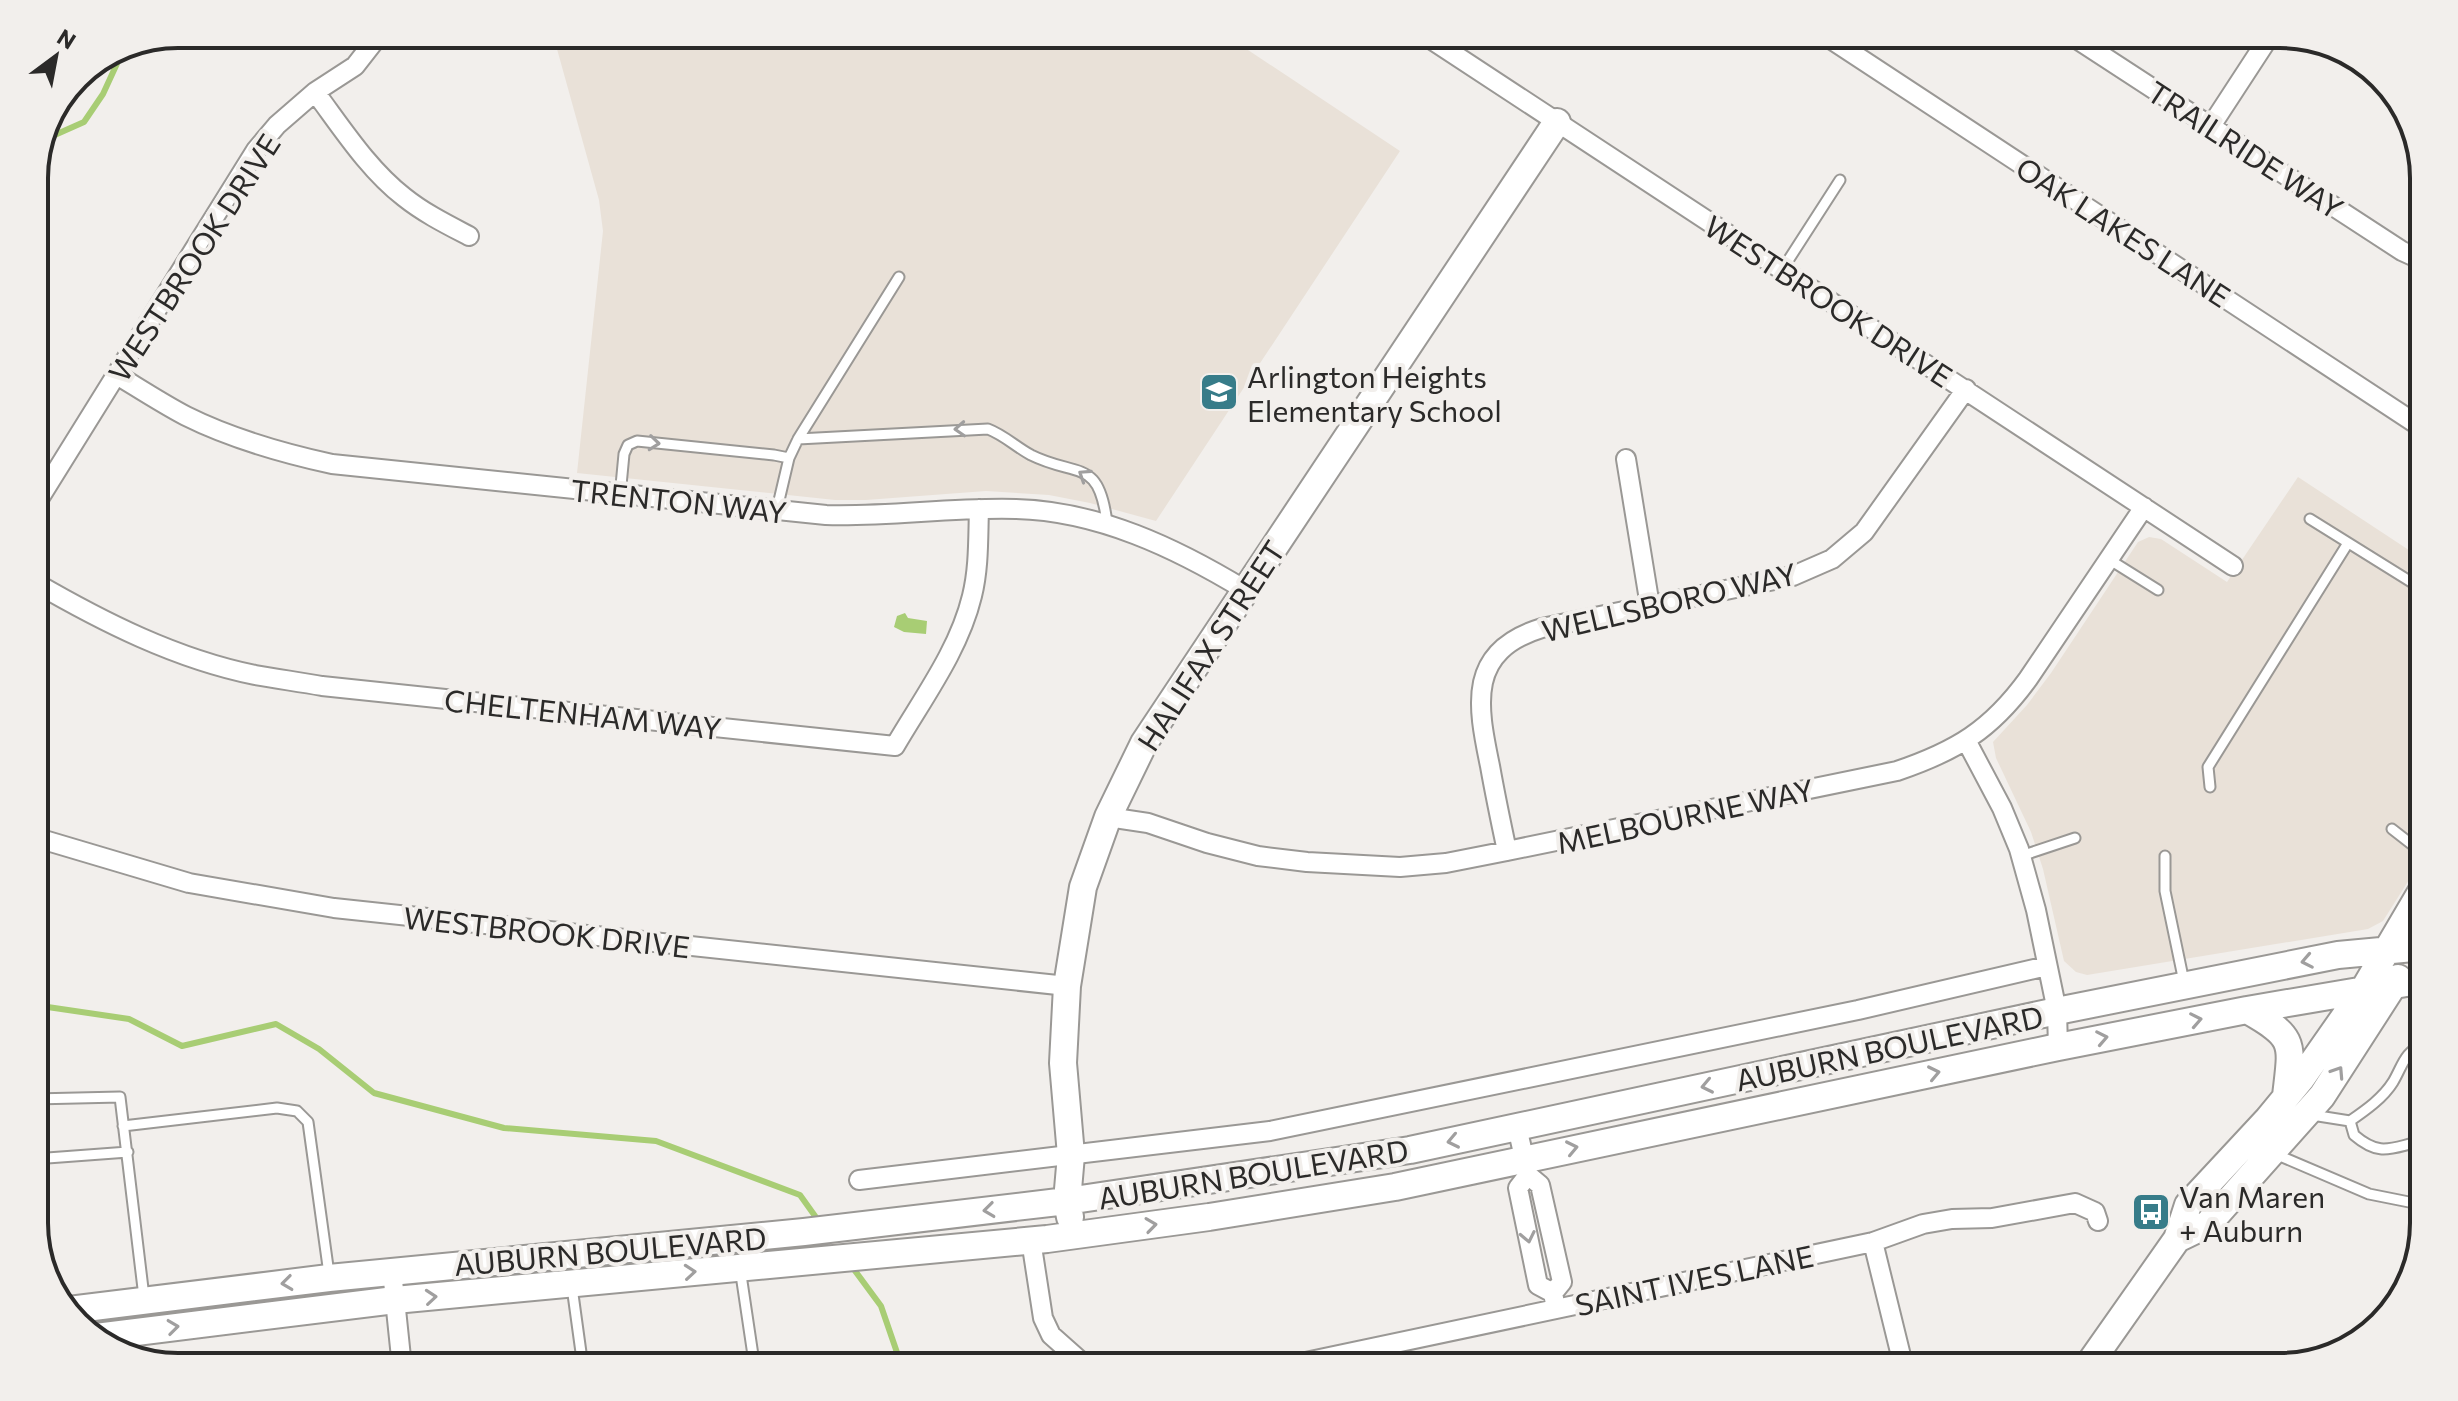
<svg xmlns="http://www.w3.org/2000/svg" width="2458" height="1401" viewBox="0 0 2458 1401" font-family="Commissioner,sans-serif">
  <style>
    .built { fill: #e9e1d8 }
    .water { fill: #a8cd74 }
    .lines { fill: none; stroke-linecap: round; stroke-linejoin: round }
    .stream { stroke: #a8cd74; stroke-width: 6 }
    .lane-casing { stroke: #9a9895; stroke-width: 13 }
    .street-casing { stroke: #9a9895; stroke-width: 22 }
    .secondary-casing { stroke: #9a9895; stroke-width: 30 }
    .lane { stroke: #fff; stroke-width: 9 }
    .street { stroke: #fff; stroke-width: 18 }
    .secondary { stroke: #fff; stroke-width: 26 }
    .oneway { stroke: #a09f9f }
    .labels { text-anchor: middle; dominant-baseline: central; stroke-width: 8; stroke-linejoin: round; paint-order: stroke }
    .street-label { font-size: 30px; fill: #2b2a29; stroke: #f2efec }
    .poi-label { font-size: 30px; fill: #2b2a29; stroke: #f2efec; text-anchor: start }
    .rim { fill: none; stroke: #2b2a29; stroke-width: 4 }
  </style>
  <rect width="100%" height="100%" fill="#f2efec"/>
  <path class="built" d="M602,34H1224L1400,151L1156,521L1090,503L1049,495L986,491L866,500H835L577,473L603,231L599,200L557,49Z
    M2298,477L2424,560V856L2383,921L2368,929L2087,975L2076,972L2064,961L2043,869L2031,832L1996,758L1993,742L2027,705L2051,673L2138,542L2149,537L2161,539L2227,582Z"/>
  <path class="water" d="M905,613L908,618L927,621L926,634L904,632L894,627L897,616Z"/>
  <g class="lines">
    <path class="stream" d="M48,138L84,122L103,94L126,44
      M34,1005L129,1019L182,1046L276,1024L319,1049L374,1093L504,1128L656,1141L800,1195L820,1223
      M850,1264L881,1306L902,1367
      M935,1367L1002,1360L1013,1367"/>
    <defs>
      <path id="lane" d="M1782,270L1840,180
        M798,439L988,429C1004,435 1016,447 1031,455C1077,478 1099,457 1107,523
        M620,496L624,454L628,445L637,441L774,455L789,458
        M777,509L789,458L798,439L899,277
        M2310,519L2424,590
        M2110,560L2158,590
        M2210,787L2208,767L2348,543
        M2392,829L2424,854
        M2021,856L2075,838
        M2165,856V891L2184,982
        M34,1099L120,1097L144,1297
        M2312,1115L2350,1121C2366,1110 2383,1098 2393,1082C2403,1065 2404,1052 2424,1044
        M2350,1121L2354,1135C2382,1159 2393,1146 2424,1141
        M123,1126L277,1108L297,1111L308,1122L329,1274
        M2273,1153L2369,1194L2424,1205
        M34,1159L128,1152
        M2424,1224V1221
        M740,1268L754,1362L757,1367
        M572,1287L583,1367"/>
      <path id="street" d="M1423,34L2233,566
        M1823,34L2424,429
        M2069,34L2402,251L2424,261
        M315,92C342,128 368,169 404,197C424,213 446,224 469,236
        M2211,126L2271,34
        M117,375C140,389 163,404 186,416C232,439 282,453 332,464L826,515C889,517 952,507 1016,509C1098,511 1176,548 1245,590
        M1626,459L1650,606
        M34,507L256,150L277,125L315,92L355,66L380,34
        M34,582C103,622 176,659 255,675C277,679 300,682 322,686L895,746C923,698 959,650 972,596C979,568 978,538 979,509
        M1967,742L2002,808L2019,849L2036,910L2057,1011L2058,1047
        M1108,817L1148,823L1207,843L1258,856L1307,862L1400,867L1446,863L1507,851L1897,771C1956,751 1991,730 2028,679L2144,507
        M34,837L189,883L334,908L1067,986
        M1507,851C1501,823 1495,794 1490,766C1477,704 1467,651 1542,628L1793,576L1832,559L1864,532L1966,389
        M1517,1127L1528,1175L1540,1185L1562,1282L1553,1293L1556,1309
        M1528,1175L1518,1188L1538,1285L1553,1293
        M859,1180L1270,1131L1858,1010L2047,966
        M1031,1240L1043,1318L1051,1335L1087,1367
        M1873,1242L1902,1360L1900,1367
        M392,1271L402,1367
        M1384,1346L1389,1367
        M1282,1367L1873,1242L1923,1224L1952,1219L1992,1218L2075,1203L2095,1212L2098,1221"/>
      <path id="secondary" d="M2247,1010C2297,1038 2292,1043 2286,1096
        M1070,1217L1067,1201L1071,1155L1063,1063L1067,986L1083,887L1108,817L1144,743L1557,122
        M2177,1239L2208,1224L2322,1096L2398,978
        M69,1310L329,1278L804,1232L1067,1201L1410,1150L2057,1011L2338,955L2424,947
        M96,1337L395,1300L1047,1239L1209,1217L1395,1187L2058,1047L2247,1010L2424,980
        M2087,1367L2177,1239L2188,1205L2268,1119L2301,1079L2364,989L2424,887"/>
    </defs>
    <use href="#lane" class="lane-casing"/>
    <use href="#street" class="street-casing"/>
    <use href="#secondary" class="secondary-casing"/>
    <use href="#lane" class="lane"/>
    <use href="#street" class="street"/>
    <use href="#secondary" class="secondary"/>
  </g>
  <defs><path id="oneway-chevron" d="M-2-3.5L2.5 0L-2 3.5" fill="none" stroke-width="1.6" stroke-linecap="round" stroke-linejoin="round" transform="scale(2)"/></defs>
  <g class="oneway">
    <use href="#oneway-chevron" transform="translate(960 429) rotate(177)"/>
    <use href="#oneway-chevron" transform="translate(654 443) rotate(6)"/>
    <use href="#oneway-chevron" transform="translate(1084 475) rotate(-147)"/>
    <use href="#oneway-chevron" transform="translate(2307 961) rotate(169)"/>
    <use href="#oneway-chevron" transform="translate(2196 1020) rotate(-11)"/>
    <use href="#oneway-chevron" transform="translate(2102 1038) rotate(-11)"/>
    <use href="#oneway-chevron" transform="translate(2338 1072) rotate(-57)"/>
    <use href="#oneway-chevron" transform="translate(1934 1073) rotate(-12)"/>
    <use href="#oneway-chevron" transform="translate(1707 1086) rotate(168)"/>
    <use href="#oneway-chevron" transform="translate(1453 1141) rotate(168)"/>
    <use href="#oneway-chevron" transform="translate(1572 1148) rotate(-12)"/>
    <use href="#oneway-chevron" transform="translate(989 1210) rotate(173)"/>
    <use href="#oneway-chevron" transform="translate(1151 1225) rotate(-8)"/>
    <use href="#oneway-chevron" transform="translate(1528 1237) rotate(78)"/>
    <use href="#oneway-chevron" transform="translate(690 1272) rotate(-5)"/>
    <use href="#oneway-chevron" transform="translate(287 1283) rotate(173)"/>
    <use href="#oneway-chevron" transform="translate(431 1297) rotate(-5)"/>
    <use href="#oneway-chevron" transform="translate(173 1327) rotate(-7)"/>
  </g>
  <defs>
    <symbol id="school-square" viewBox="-11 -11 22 22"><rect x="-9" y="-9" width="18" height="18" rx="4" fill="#377c89" stroke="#f2efec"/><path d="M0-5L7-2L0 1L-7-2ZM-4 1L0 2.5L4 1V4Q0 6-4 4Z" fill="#fff"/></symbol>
    <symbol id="bus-square" viewBox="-11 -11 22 22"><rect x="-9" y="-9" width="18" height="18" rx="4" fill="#377c89" stroke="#f2efec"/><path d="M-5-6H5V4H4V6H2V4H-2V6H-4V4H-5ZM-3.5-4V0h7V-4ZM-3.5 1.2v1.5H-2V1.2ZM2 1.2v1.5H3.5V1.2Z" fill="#fff"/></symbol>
  </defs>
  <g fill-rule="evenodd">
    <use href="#school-square" x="1197" y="370" width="44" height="44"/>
    <use href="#bus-square" x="2129" y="1190" width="44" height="44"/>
  </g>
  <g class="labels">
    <g class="street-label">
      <text transform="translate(2246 149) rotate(33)">TRAILRIDE WAY</text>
      <text transform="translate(2124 231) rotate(33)">OAK LAKES LANE</text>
      <text transform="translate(193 257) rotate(-57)">WESTBROOK DRIVE</text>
      <text transform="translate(1829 300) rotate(33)">WESTBROOK DRIVE</text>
      <text transform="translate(679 500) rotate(6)">TRENTON WAY</text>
      <text transform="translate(1669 601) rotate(-13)">WELLSBORO WAY</text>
      <text transform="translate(1210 645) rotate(-57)">HALIFAX STREET</text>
      <text transform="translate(583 713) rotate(6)">CHELTENHAM WAY</text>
      <text transform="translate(1685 815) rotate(-12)">MELBOURNE WAY</text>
      <text transform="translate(547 931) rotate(6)">WESTBROOK DRIVE</text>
      <text transform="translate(1889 1047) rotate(-12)">AUBURN BOULEVARD</text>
      <text transform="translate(1253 1173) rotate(-9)">AUBURN BOULEVARD</text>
      <text transform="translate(610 1250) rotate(-5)">AUBURN BOULEVARD</text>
      <text transform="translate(1694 1279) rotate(-12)">SAINT IVES LANE</text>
    </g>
    <g class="poi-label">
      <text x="1247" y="375">Arlington Heights<tspan x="1247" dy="34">Elementary School</tspan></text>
      <text x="2179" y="1195">Van Maren<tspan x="2179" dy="34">+ Auburn</tspan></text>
    </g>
  </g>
  <path d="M0 0H2458V1401H0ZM178 48H2280A130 130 0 0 1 2410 178V1223A130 130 0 0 1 2280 1353H178A130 130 0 0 1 48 1223V178A130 130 0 0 1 178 48Z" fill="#f2efec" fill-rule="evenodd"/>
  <path class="rim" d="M178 48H2280A130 130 0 0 1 2410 178V1223A130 130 0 0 1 2280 1353H178A130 130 0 0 1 48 1223V178A130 130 0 0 1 178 48Z"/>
  <g transform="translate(56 56) rotate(32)" stroke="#f2efec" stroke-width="6" paint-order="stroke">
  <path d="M0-6L14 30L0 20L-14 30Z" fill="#2b2a29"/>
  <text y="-12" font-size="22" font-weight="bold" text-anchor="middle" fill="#2b2a29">N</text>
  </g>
</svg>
